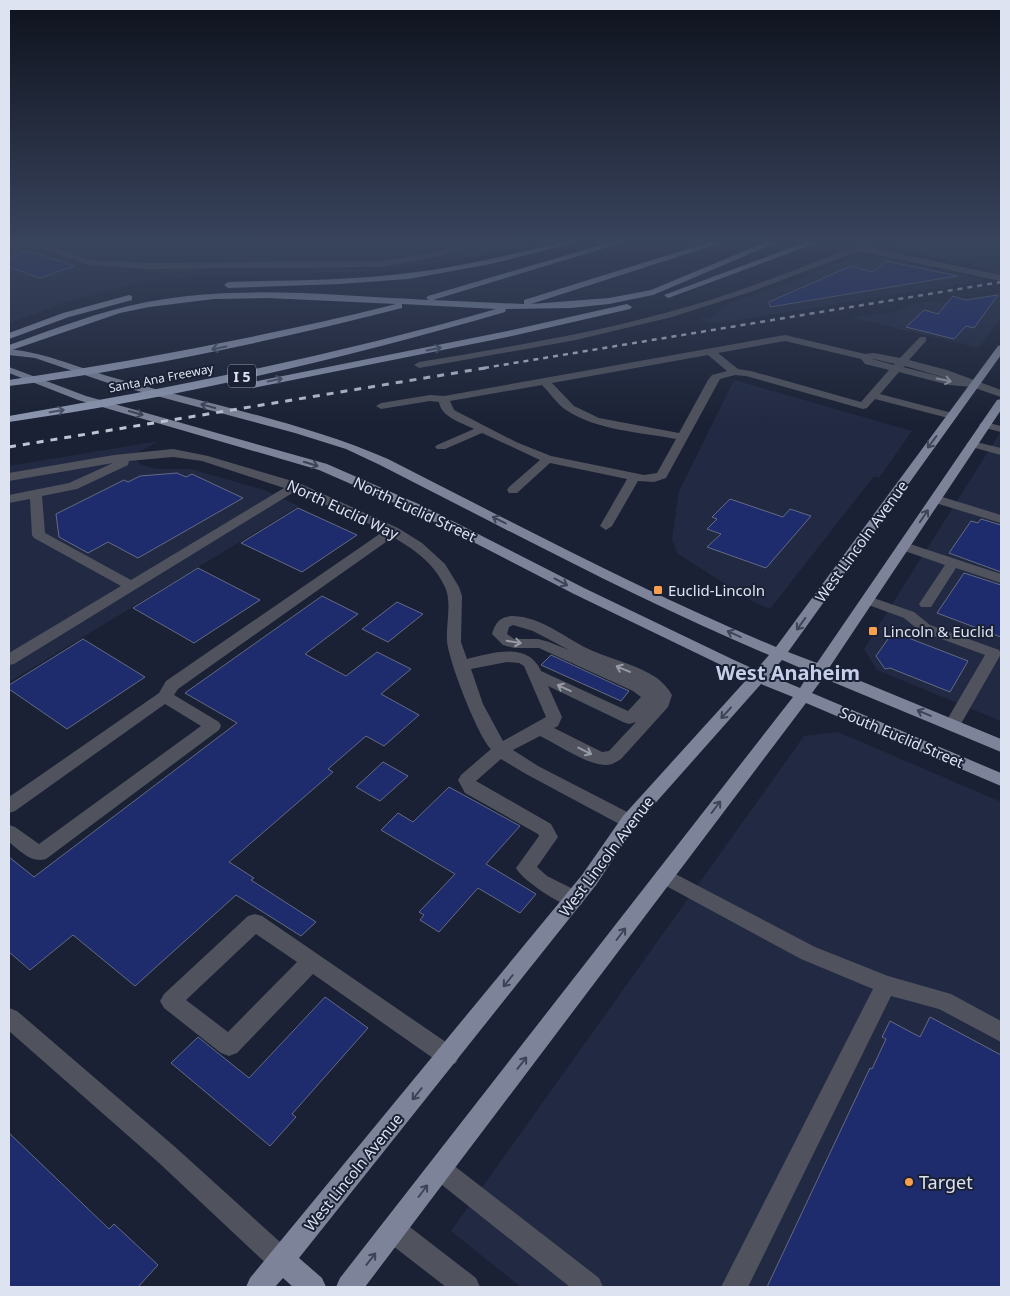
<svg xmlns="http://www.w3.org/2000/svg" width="1010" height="1296" viewBox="0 0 1010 1296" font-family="'Noto Sans',sans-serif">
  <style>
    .built { fill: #222a43 }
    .building { fill: #1e2b6d; stroke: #636b83 }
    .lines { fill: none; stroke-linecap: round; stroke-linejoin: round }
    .minor { fill: #50535d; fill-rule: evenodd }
    .major { fill: #7d8499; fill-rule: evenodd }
    .highway { fill: #8f98b1; fill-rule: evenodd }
    .rail-far1 { stroke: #bfc4d3; stroke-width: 2.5; stroke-dasharray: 5 5; stroke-linecap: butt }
    .rail { stroke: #bfc4d3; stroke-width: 3; stroke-dasharray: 7 7; stroke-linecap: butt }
    .oneway { stroke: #495166 }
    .oneway2 { stroke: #979ba7 }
    .oneway3 { stroke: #3d4457 }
    .poi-dot { fill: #fa9f4e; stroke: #1a2134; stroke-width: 2 }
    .labels { text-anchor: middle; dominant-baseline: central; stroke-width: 4; stroke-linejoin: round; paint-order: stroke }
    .far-street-label { font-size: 12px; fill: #dee3f1; stroke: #1a2134 }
    .shield { fill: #1a2134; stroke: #a3a9b8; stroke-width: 1 }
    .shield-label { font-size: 14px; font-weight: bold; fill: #dee3f1 }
    .street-label { font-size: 15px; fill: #dee3f1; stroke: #1a2134 }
    .poi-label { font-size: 15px; fill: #dee3f1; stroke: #1a2134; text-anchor: start }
    .near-poi-label { font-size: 18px; fill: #dee3f1; stroke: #1a2134; text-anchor: start }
    .district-label { font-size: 20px; font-weight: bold; fill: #c5cfea; stroke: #1a2134 }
  </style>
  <rect width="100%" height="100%" fill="#1a2134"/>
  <path class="built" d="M9,242H542L486,255L383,271L346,273L203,276L145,281L70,301L9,323Z
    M895,242H1001V274L972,266L973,264L961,261L956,263L896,250L888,247Z
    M857,255L875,256L985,280L713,324L698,319L714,316L727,304L771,290Z
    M1001,293V318L979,348L850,317L891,313L923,302L947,303Z
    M734,380L912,431L879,478L874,476L770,609L754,602L678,554L672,540L679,491Z
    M1001,431V721L877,670L864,649Z
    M159,441L137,453L135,457L137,461L142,465L156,469H191L264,490L299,506L9,682V466Z
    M838,732L1001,802V1287H521L451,1231L804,736Z"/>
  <path class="building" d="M29,251L74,266L40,278L9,267V258Z
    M887,261L957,276L770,307L769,302L851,266L873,272Z
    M998,295L974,328L966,326L954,339L906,327L924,310L938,314L953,296L965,300Z
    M177,473L186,477L192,474L243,498L138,558L108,542L88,553L59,537L56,514L124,480L128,482L140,476Z
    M730,499L783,517L790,509L811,516L766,568L707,547L721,534L707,529L717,519L712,517Z
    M298,508L357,535L302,572L241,543Z
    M981,519L1001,525V572L949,553L971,521L978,523Z
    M198,568L260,600L194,643L133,608Z
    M964,573L1001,585V637L937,613Z
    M322,596L358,614L305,654L346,676L377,652L411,669L381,694L419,715L384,746L366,736L328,769L333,772L229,862L254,878L251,880L316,922L301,936L236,895L135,986L73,935L30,970L9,952V857L34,877L237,723L185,693Z
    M397,602L423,614L388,642L362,629Z
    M893,632L968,661L950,692L890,668L885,669L876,656Z
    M83,639L145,677L67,729L9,689V685Z
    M551,655L629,691L621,701L541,665Z
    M383,762L408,776L380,801L356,787Z
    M449,787L520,826L486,864L536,894L520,913L478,888L439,932L420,920L424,915L419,912L455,874L381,830L398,813L413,822Z
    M325,997L368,1028L292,1114L296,1117L270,1146L171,1063L198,1037L249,1078Z
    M930,1017L1001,1055V1287H767L870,1068L872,1069L886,1039L882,1037L890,1021L920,1037Z
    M9,1133L109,1229L114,1224L158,1265L138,1287H9Z"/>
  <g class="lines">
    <path class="minor" d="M24,242H37L90,260L148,263L380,261L439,252L457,245L453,242H520L494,248L467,247L441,256L380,267L148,269L89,265Z
      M865,242H877L867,247L1001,275V281L859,251L750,292L672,317L576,340L419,368L414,365L419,362C501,348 584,335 665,313C733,295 799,269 865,242Z
      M785,335L865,354L874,353L900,358L920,337H926V341L909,360L947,370L1001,390V397L972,387L949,385L899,372L880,394L956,414L958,416L952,419L875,399L867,408L863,409L746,376L735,375L720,379L666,478L654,482L638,481L612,526L606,530L600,526L627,479L550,463L517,493H509L507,490L509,487L540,460L482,433L445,449H437L435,447L437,445L474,429C462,423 441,417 439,402L430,401L381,409L376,406L381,403L430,395L444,396ZM785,341L861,359L865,364L889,370L861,402L751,371L738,369L718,353ZM708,355L727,371L712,375L708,380L679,433L599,418L574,406L552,383ZM872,359H874L895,364L894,365ZM905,366L950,379L903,367ZM542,385C550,393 557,404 566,410C598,431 640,432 676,439L657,473L644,475L551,456L516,442L454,410L450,401Z
      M985,422L1001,426V432L981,427L979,425L981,423Z
      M972,441L1001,448V455L968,446L966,444Z
      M173,449L208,456L299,483L398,528L422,543L445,564L459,587L462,596L461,642L467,659C492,653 528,641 541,671L628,711L641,697L633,691L539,648H514L503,645L492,634C495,623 500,616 513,616C543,617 567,640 593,651C614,660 637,665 657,678C663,683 668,688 672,695L668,707L621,759C616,762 612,765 606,765C587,765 557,744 540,736L513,750L538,766L635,816L638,821L635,826L629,828L623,826L526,774L501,759L476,781L551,824L558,837L537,867L547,876L581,893L584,899L581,905C579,905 575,907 573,907C560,905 522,880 516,868L539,836L538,834L465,793L458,780L461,775L491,749C478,737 447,657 447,640C446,623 452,602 445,587C434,563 415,550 393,537L178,689L174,695L219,722L221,726L219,730L46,859C32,864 19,850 9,842V825L15,827L39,844L201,726L165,704L15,811L9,813V797L159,693L166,681L384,531L346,513L294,492L14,664L9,665V653L121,586L34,538L32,535L30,499L9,503V495L69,483L113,463L9,481V473L114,455ZM173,457L202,461L284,488L131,580L45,533L42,496L77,489L128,465L129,461ZM513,625L533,631L569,650L549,642L538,639H514L507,634L509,627ZM507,662L519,663L524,666L546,717L503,741L483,704L471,669ZM548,686L623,722L629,724L636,722L609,751L602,752L554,728L558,726L562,717Z
      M936,495L1001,515V523L932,502L930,499L932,496Z
      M904,542L1001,574V583L956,568L931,607H921L919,604L945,565L899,549L897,546L899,543Z
      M868,596L914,612L930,625L999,650L1001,654L958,729L952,731L946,729L944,725L985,655L920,631L904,618L863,603L861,600L863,597Z
      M664,868L815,947L888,976L951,994L1001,1021V1042L939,1009L891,996L748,1287H721L873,989L801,959L657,881L655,876L657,871Z
      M255,914L262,916L456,1049L459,1056L456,1063L448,1066L440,1063L313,974L237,1053L229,1056L221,1053L164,1008L160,1001L164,994L248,916ZM256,934L297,962L228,1032L186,1000Z
      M9,1008L17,1011L174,1146L290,1251L294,1260L290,1269L281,1273L272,1269L158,1162L9,1031Z
      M440,1157L448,1161L599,1278L603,1287H570L432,1177L428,1169L432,1161Z
      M393,1218L402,1221L476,1278L480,1287H446L384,1239L381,1230L384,1221Z"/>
    <path class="major" d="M1001,345V355L788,652L817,663L997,400L1001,399V410L829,668L1001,739V752L823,678L812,693L1001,773V786L806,703L365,1287H336L340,1278L793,697L761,684L635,826L596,885L299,1258L322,1278L326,1287H293L283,1278L275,1287H246L250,1278L582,875L623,816L748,678L574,594L415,512L319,470L78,400L9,373V367L86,396L327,464L423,506L584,588L734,660L756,670L769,655C636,599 508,530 380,465L346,449L295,433L108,383L35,358L9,355V349C48,353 81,369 118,379C208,404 302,422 388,459C516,524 644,592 776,647L998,346ZM782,660L810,672L800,688L769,675Z"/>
    <path class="highway" d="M561,242H577L491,264L408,279L340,284L228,288L224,285L228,282C288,280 348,281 408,273C460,267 511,255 561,242Z
      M611,242H625L433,300L524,304V300L710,242H724L531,304L609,298L651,290L766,242H778L653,295L609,304L571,308L506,309L505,312C343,359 176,398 9,422V416C173,388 336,355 496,309L402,304V308C273,341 141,369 9,386V380C139,360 268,336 396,304L268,298L214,299L149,307L120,313L9,351V345C54,329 100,311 147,302C239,284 336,296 429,300L426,298L428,296Z
      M806,242H819L671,297L668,298L664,295Z
      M129,295L132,296V300L69,317L9,339V333L63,313Z
      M627,304L632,307L630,309L512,336L253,388L248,385L253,382L512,330Z"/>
    <path class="rail-far1" d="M484,368L1001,282"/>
    <path class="rail" d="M9,447L491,367"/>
  </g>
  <defs><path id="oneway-shaft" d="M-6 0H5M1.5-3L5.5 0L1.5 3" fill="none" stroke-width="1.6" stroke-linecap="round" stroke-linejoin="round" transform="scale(1.25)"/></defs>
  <g class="oneway">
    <use href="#oneway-shaft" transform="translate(219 348) rotate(169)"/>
    <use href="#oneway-shaft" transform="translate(434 349) rotate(-12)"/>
    <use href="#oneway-shaft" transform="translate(275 380) rotate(-11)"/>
    <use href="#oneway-shaft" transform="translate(57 411) rotate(-10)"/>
  </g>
  <g class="oneway2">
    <use href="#oneway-shaft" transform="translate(944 380) rotate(11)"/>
    <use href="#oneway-shaft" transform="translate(514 642) rotate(9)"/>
    <use href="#oneway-shaft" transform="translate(623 669) rotate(-157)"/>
    <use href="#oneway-shaft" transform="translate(564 688) rotate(-155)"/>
    <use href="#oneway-shaft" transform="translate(585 751) rotate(27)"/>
  </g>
  <g class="oneway3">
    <use href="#oneway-shaft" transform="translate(208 406) rotate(-165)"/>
    <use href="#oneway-shaft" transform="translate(136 413) rotate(16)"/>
    <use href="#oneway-shaft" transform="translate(932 442) rotate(127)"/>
    <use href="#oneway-shaft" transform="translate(311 464) rotate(17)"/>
    <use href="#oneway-shaft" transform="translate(924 516) rotate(-56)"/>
    <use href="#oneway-shaft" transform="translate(499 520) rotate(-153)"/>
    <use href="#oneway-shaft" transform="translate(561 582) rotate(28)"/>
    <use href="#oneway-shaft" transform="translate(801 624) rotate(126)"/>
    <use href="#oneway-shaft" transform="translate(734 634) rotate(-156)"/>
    <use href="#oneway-shaft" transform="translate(726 713) rotate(132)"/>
    <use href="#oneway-shaft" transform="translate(924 713) rotate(-157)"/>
    <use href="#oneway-shaft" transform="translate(716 807) rotate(-53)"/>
    <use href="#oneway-shaft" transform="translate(621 934) rotate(-53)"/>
    <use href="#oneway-shaft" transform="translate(508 981) rotate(129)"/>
    <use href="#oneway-shaft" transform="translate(522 1063) rotate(-52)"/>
    <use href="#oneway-shaft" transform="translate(417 1094) rotate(129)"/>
    <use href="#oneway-shaft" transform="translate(423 1191) rotate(-53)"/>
    <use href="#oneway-shaft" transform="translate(371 1259) rotate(-52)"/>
  </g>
  <linearGradient id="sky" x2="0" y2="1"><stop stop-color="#0e121d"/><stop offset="0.57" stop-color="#38435c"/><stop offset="1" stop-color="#38435c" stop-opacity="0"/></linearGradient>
  <rect width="1010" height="424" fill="url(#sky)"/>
  <g class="poi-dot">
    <rect x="653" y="585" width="10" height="10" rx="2.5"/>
    <rect x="868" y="626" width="10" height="10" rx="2.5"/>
    <circle cx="909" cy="1182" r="5"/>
  </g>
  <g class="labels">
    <g class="far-street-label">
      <text transform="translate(161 378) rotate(-11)">Santa Ana Freeway</text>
    </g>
    <rect class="shield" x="228" y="364.5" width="28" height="23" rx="4"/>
    <g class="shield-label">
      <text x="242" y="376">I 5</text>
    </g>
    <g class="street-label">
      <text transform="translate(343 509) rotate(25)">North Euclid Way</text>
      <text transform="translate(415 509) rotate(25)">North Euclid Street</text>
      <text transform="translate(861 541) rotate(-54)">West Lincoln Avenue</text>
      <text transform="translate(902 737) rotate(23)">South Euclid Street</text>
      <text transform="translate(606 856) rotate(-53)">West Lincoln Avenue</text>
      <text transform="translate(353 1172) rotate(-51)">West Lincoln Avenue</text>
    </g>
    <g class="poi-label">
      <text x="668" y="590">Euclid-Lincoln</text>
      <text x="883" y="631">Lincoln &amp; Euclid</text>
    </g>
    <g class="near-poi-label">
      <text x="919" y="1182">Target</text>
    </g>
    <g class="district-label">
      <text x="788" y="672">West Anaheim</text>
    </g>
  </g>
  <rect width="1010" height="1296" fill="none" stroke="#dee3f1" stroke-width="20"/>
</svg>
